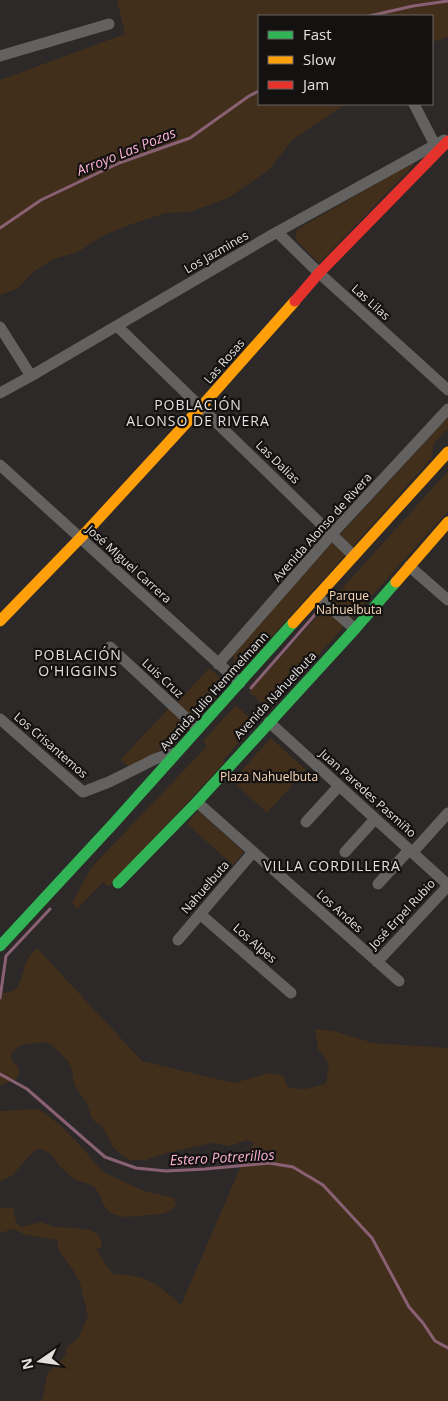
<svg xmlns="http://www.w3.org/2000/svg" width="448" height="1401" viewBox="0 0 448 1401" font-family="'Open Sans',sans-serif">
  <style>
    .green { fill: #412f1c }
    .lines { fill: none; stroke-linecap: round; stroke-linejoin: round }
    .stream { stroke: #8a6174; stroke-width: 3 }
    .street { stroke: #636261; stroke-width: 11 }
    .fast { stroke: #30b455; stroke-width: 11 }
    .slow { stroke: #ff9f0a; stroke-width: 11 }
    .jam { stroke: #e5322d; stroke-width: 11 }
    .labels { text-anchor: middle; dominant-baseline: central; stroke-width: 4.5; stroke-linejoin: round; paint-order: stroke }
    .street-label { font-size: 12px; fill: #e3e0df; stroke: #141111 }
    .park-label { font-size: 12px; fill: #f9dab9; stroke: #141111 }
    .water-label { font-size: 14px; font-style: italic; fill: #fbb3d4; stroke: #141111 }
    .neighbourhood-label { font-size: 14px; letter-spacing: 1px; fill: #e3e0df; stroke: #141111 }
  </style>
  <rect width="100%" height="100%" fill="#2c2928"/>
  <path class="green" d="M117,0H448V37L432,42V16H259V104H346L292,140L269,170L228,198L190,212L166,213L132,224L104,235L78,252L54,259L33,272L17,289L0,295V80L125,34Z
    M412,163L414,165L319,263L297,241L295,234L298,229Z
    M448,417V429L434,443L431,459L242,670L234,662L233,652L236,648Z
    M448,471V511L269,710L249,692Z
    M209,668L227,684L195,720L176,704Z
    M236,705L256,724L223,760L225,762L109,887L103,882L77,909L72,903L91,868L207,746L203,741Z
    M168,709L187,726L160,750L129,767L120,760Z
    M271,738L306,770L267,813L232,781Z
    M198,811L244,852L233,865L187,824Z
    M37,948L142,1061L234,1083L269,1073L283,1075L288,1088L306,1089L326,1084L329,1064L318,1049L315,1029L334,1031L373,1043L448,1048V1401H41L43,1397L47,1374L67,1354L64,1353L68,1346L79,1337L88,1316L80,1283L73,1270L59,1251L57,1240L26,1235L13,1229L0,1233V1210L1,1208H13L16,1222L21,1227L41,1222L55,1227L77,1228L90,1230L98,1234L101,1240L102,1248L96,1249L109,1269L114,1274C121,1275 128,1274 134,1276C154,1279 167,1293 181,1305L243,1161L254,1143L247,1140L229,1146L215,1143L207,1144L167,1153L146,1160H130L124,1157L113,1147L102,1126L96,1123L91,1117L87,1103L78,1091L74,1083L71,1067L67,1060L52,1045L45,1042L22,1045L16,1048L11,1055L13,1062L18,1066L19,1074L15,1080L0,1085V993C24,994 20,975 27,960C29,955 34,952 37,948Z
    M36,1109L42,1111L60,1125L81,1146L99,1168L105,1173L144,1191L175,1198L176,1205C168,1215 160,1214 148,1215C137,1216 124,1219 113,1214C103,1210 102,1197 96,1189C92,1184 85,1183 79,1181C74,1179 70,1175 66,1172C54,1163 55,1150 37,1149L26,1159L13,1175L0,1181V1111Z"/>
  <g class="lines">
    <path class="stream" d="M369,16L413,6L448,1
      M0,228L41,200L119,163L190,138L249,96L259,91
      M251,688L320,609
      M0,998L6,956L50,909
      M0,1074L27,1089L105,1157L136,1168L166,1171L205,1169L269,1163L293,1167L323,1185L372,1238L409,1307L423,1323L435,1341L448,1348"/>
    <path class="street" d="M0,56L109,24
      M414,104L435,145
      M277,232L319,273L448,390
      M117,326L354,556
      M0,327L31,376
      M0,393L31,376L277,232L444,140
      M0,465L240,683
      M409,566L448,600
      M317,596L355,629
      M110,647L198,729
      M218,664L332,534L448,409
      M0,719L83,792L109,782L155,759L172,753
      M269,722L448,885
      M197,802L399,981
      M306,822L339,786
      M345,852L375,819
      M412,853L448,813
      M378,884L409,850
      M200,914L291,993
      M178,940L253,852
      M377,962L448,886"/>
    <path class="fast" d="M118,883L197,802L355,629L396,582
      M0,946L113,824L293,623"/>
    <path class="slow" d="M396,582L448,522
      M0,621L88,530L201,407L295,301
      M293,623L448,452"/>
    <path class="jam" d="M295,301L319,273L448,141"/>
  </g>
  <g class="labels">
    <g class="street-label">
      <text transform="translate(216 252) rotate(-30)">Los Jazmines</text>
      <text transform="translate(371 302) rotate(42)">Las Lilas</text>
      <text transform="translate(224 361) rotate(-49)">Las Rosas</text>
      <text transform="translate(278 462) rotate(44)">Las Dalias</text>
      <text transform="translate(322 527) rotate(-48)">Avenida Alonso de Rivera</text>
      <text transform="translate(129 564) rotate(42)">José MIguel Carrera</text>
      <text transform="translate(163 678) rotate(43)">Luis Cruz</text>
      <text transform="translate(214 691) rotate(-48)">Avenida Julio Hemmelmann</text>
      <text transform="translate(275 695) rotate(-47)">Avenida Nahuelbuta</text>
      <text transform="translate(51 745) rotate(41)">Los Crisantemos</text>
      <text transform="translate(368 793) rotate(42)">Juan Paredes Pasmiño</text>
      <text transform="translate(205 887) rotate(-49)">Nahuelbuta</text>
      <text transform="translate(340 911) rotate(42)">Los Andes</text>
      <text transform="translate(402 914) rotate(-47)">José Erpel Rubio</text>
      <text transform="translate(255 943) rotate(41)">Los Alpes</text>
    </g>
    <g class="park-label">
      <text x="349" y="595">Parque<tspan x="349" dy="14">Nahuelbuta</tspan></text>
      <text x="269" y="776">Plaza Nahuelbuta</text>
    </g>
    <g class="water-label">
      <text transform="translate(126 151) rotate(-22)">Arroyo Las Pozas</text>
      <text transform="translate(222 1157) rotate(-3)">Estero Potrerillos</text>
    </g>
    <g class="neighbourhood-label">
      <text x="198" y="404">POBLACIÓN<tspan x="198" dy="16">ALONSO DE RIVERA</tspan></text>
      <text x="78" y="654">POBLACIÓN<tspan x="78" dy="16">O'HIGGINS</tspan></text>
      <text x="332" y="865">VILLA CORDILLERA</text>
    </g>
  </g>
  <rect x="258" y="15" width="175" height="90" fill="#141111" stroke="#676463"/>
  <rect x="268" y="31" width="25" height="8" fill="#30b455" stroke="#676463"/>
  <text x="303" y="40" font-size="15" fill="#e3e0df">Fast</text>
  <rect x="268" y="56" width="25" height="8" fill="#ff9f0a" stroke="#676463"/>
  <text x="303" y="65" font-size="15" fill="#e3e0df">Slow</text>
  <rect x="268" y="81" width="25" height="8" fill="#e5322d" stroke="#676463"/>
  <text x="303" y="90" font-size="15" fill="#e3e0df">Jam</text>
  <g transform="translate(40 1361) rotate(257)" stroke="#141111" stroke-width="4" paint-order="stroke">
  <path d="M0-4L9 19L0 12L-9 19Z" fill="#e3e0df"/>
  <text y="-8" font-size="14" font-weight="bold" text-anchor="middle" fill="#e3e0df">N</text>
  </g>
</svg>
